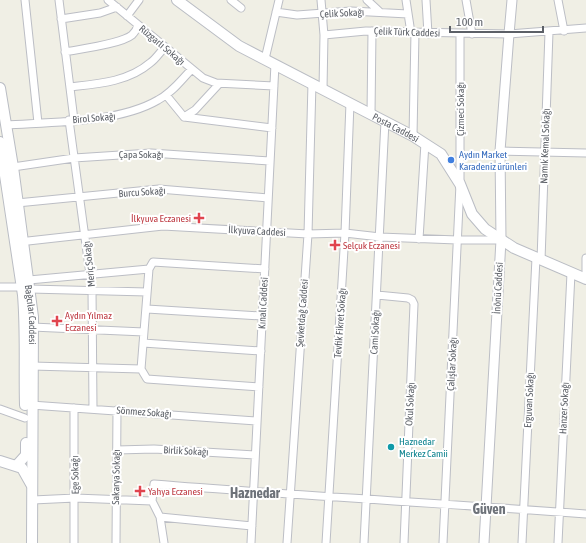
<svg xmlns="http://www.w3.org/2000/svg" width="586" height="543" viewBox="0 0 586 543" font-family="'Asap Condensed',sans-serif">
  <style>
    .lines { fill: none; stroke-linecap: round; stroke-linejoin: round }
    .minor-casing { stroke: #bcbec5; stroke-width: 9 }
    .tertiary-casing { stroke: #bcbec5; stroke-width: 11 }
    .secondary-casing { stroke: #babdc4; stroke-width: 12 }
    .minor { stroke: #fff; stroke-width: 7 }
    .tertiary { stroke: #fff; stroke-width: 9 }
    .secondary { stroke: #fff; stroke-width: 10 }
    .shop-dot { fill: #3f7fe0; stroke: #fff; stroke-width: 1.5 }
    .health-dot { fill: #e0444e; stroke: #fff; stroke-width: 1.5 }
    .culture-dot { fill: #0f9aa8; stroke: #fff; stroke-width: 1.5 }
    .labels { text-anchor: middle; dominant-baseline: central; stroke-width: 4; stroke-linejoin: round; paint-order: stroke }
    .street-label { font-size: 10px; fill: #5c6067; stroke: #fff }
    .shop-label { font-size: 10px; fill: #366cbe; stroke: #fff; text-anchor: start }
    .health-label { font-size: 10px; fill: #be3a42; stroke: #fff; text-anchor: start }
    .culture-label { font-size: 10px; fill: #0d838f; stroke: #fff; text-anchor: start }
    .district-label { font-size: 14px; font-weight: bold; fill: #6d7279; stroke: #fff }
  </style>
  <rect width="100%" height="100%" fill="#f0efe5"/>
  <g class="lines">
    <defs>
      <path id="minor" d="M25,0L38,123
        M59,0L74,120
        M108,0L203,78L216,83L274,86
        M231,0L241,8
        M321,0L324,35L323,89
        M367,0L380,12
        M406,0L411,33
        M426,0L428,34
        M466,0L472,34
        M558,0L564,31
        M276,12L297,15L351,11L408,14
        M127,16L139,0
        M61,19L100,13L117,7
        M324,35L366,31L509,34L586,28
        M65,52C80,49 121,44 132,35C135,32 137,29 138,25
        M265,59L279,0
        M70,87C97,84 128,82 150,63C156,59 160,52 165,47
        M166,95L184,117L272,128
        M371,114L372,31
        M184,117L195,110L219,84
        M69,120L92,289L93,409
        M6,125C51,122 119,123 158,100C172,93 181,80 192,69
        M413,136L415,32
        M500,151L586,153
        M13,167L74,158L151,153L270,161
        M17,203L159,189L268,198
        M419,239L425,143
        M19,242L163,226L308,234L345,233L380,237L457,240H501
        M541,260L549,32
        M586,279V258
        M29,280L149,269
        M0,287H22
        M30,289L147,292
        M377,295L408,298L412,300L414,304L404,543
        M147,309L262,316
        M32,327L144,332
        M143,343L261,351
        M32,366L141,369
        M259,387L147,379L141,369L149,269L153,262L265,269
        M31,405L257,421
        M74,408V543
        M0,409L25,418
        M117,450L154,449L255,455
        M33,500L75,498L152,501
        M160,517L164,543
        M252,526L160,517L152,501L154,484C298,496 442,503 586,514
        M116,543L117,410
        M251,543L275,64
        M287,543L308,234L312,83
        M326,543L345,233L350,103
        M364,543L385,121
        M443,543L460,184V33
        M522,543L536,258
        M558,543L571,273"/>
      <path id="tertiary" d="M509,34L512,0
        M484,543L501,240L500,151L509,34"/>
      <g id="secondary">
        <path id="s1" d="M177,0L239,46L413,136L441,154L460,184L472,214L485,229L514,248L586,279"/>
        <path id="s2" d="M0,88L13,167L33,317L32,543"/>
        <path d="M0,142L23,295C26,331 24,368 25,405"/>
        <path d="M0,461L22,468L31,484"/>
        <path d="M17,465L26,455V443"/>
      </g>
    </defs>
    <use href="#minor" class="minor-casing"/>
    <use href="#tertiary" class="tertiary-casing"/>
    <use href="#secondary" class="secondary-casing"/>
    <use href="#minor" class="minor"/>
    <use href="#tertiary" class="tertiary"/>
    <use href="#secondary" class="secondary"/>
  </g>
  <circle class="shop-dot" cx="451" cy="160" r="4"/>
  <g class="health-dot">
    <path d="M197 212h4v4h4v4h-4v4h-4v-4h-4v-4h4z"/>
    <path d="M333 239h4v4h4v4h-4v4h-4v-4h-4v-4h4z"/>
    <path d="M55 315h4v4h4v4h-4v4h-4v-4h-4v-4h4z"/>
    <path d="M138 485h4v4h4v4h-4v4h-4v-4h-4v-4h4z"/>
  </g>
  <circle class="culture-dot" cx="391" cy="447" r="4"/>
  <g class="labels">
    <g class="street-label">
      <text transform="translate(342 13) rotate(-3)">Çelik Sokağı</text>
      <text transform="translate(407 32) rotate(2)">Çelik Türk Caddesi</text>
      <text transform="translate(162 45) rotate(40)">Rüzgarlı Sokağı</text>
      <text transform="translate(460 109) rotate(-90)">Çizmeci Sokağı</text>
      <text transform="translate(94 118) rotate(-5)">Birol Sokağı</text>
      <text stroke="none"><textPath href="#s1" startOffset="254">Posta Caddesi</textPath></text>
      <text transform="translate(545 146) rotate(-88)">Namık Kemal Sokağı</text>
      <text x="141" y="154">Çapa Sokağı</text>
      <text transform="translate(142 192) rotate(-4)">Burcu Sokağı</text>
      <text transform="translate(257 231) rotate(3)">İlkyuva Caddesi</text>
      <text transform="translate(89 264) rotate(-96)">Meriç Sokağı</text>
      <text transform="translate(498 288) rotate(-87)">İnönü Caddesi</text>
      <text transform="translate(263 303) rotate(-87)">Kınalı Caddesi</text>
      <text transform="translate(302 313) rotate(-86)">Şevketdağ Caddesi</text>
      <text stroke="none"><textPath href="#s2" startOffset="229">Bağcılar Caddesi</textPath></text>
      <text transform="translate(340 323) rotate(-86)">Tevfik Fikret Sokağı</text>
      <text transform="translate(375 332) rotate(-87)">Cami Sokağı</text>
      <text transform="translate(452 364) rotate(-87)">Çalışlar Sokağı</text>
      <text transform="translate(529 400) rotate(-87)">Erguvan Sokağı</text>
      <text transform="translate(410 404) rotate(-87)">Okul Sokağı</text>
      <text transform="translate(564 408) rotate(-87)">Hanzer Sokağı</text>
      <text transform="translate(144 412) rotate(4)">Sönmez Sokağı</text>
      <text transform="translate(186 451) rotate(3)">Birlik Sokağı</text>
      <text transform="translate(75 475) rotate(-91)">Ege Sokağı</text>
      <text transform="translate(116 477) rotate(-89)">Sakarya Sokağı</text>
    </g>
    <g class="shop-label">
      <text x="459" y="154">Aydın Market<tspan x="459" dy="12">Karadeniz ürünleri</tspan></text>
    </g>
    <g class="health-label">
      <text x="191" y="218" text-anchor="end">İlkyuva Eczanesi</text>
      <text x="343" y="245">Selçuk Eczanesi</text>
      <text x="65" y="315">Aydın Yılmaz<tspan x="65" dy="12">Eczanesi</tspan></text>
      <text x="148" y="491">Yahya Eczanesi</text>
    </g>
    <g class="culture-label">
      <text x="399" y="441">Haznedar<tspan x="399" dy="12">Merkez Camii</tspan></text>
    </g>
    <g class="district-label">
      <text x="255" y="493">Haznedar</text>
      <text x="489" y="509">Güven</text>
    </g>
  </g>
  <path d="M450 26v6h93v-6" fill="none" stroke="#5c6067" stroke-width="2"/>
  <text x="456" y="26" font-size="12" fill="#5c6067" stroke="#ffffff" stroke-width="3" paint-order="stroke">100 m</text>
</svg>
